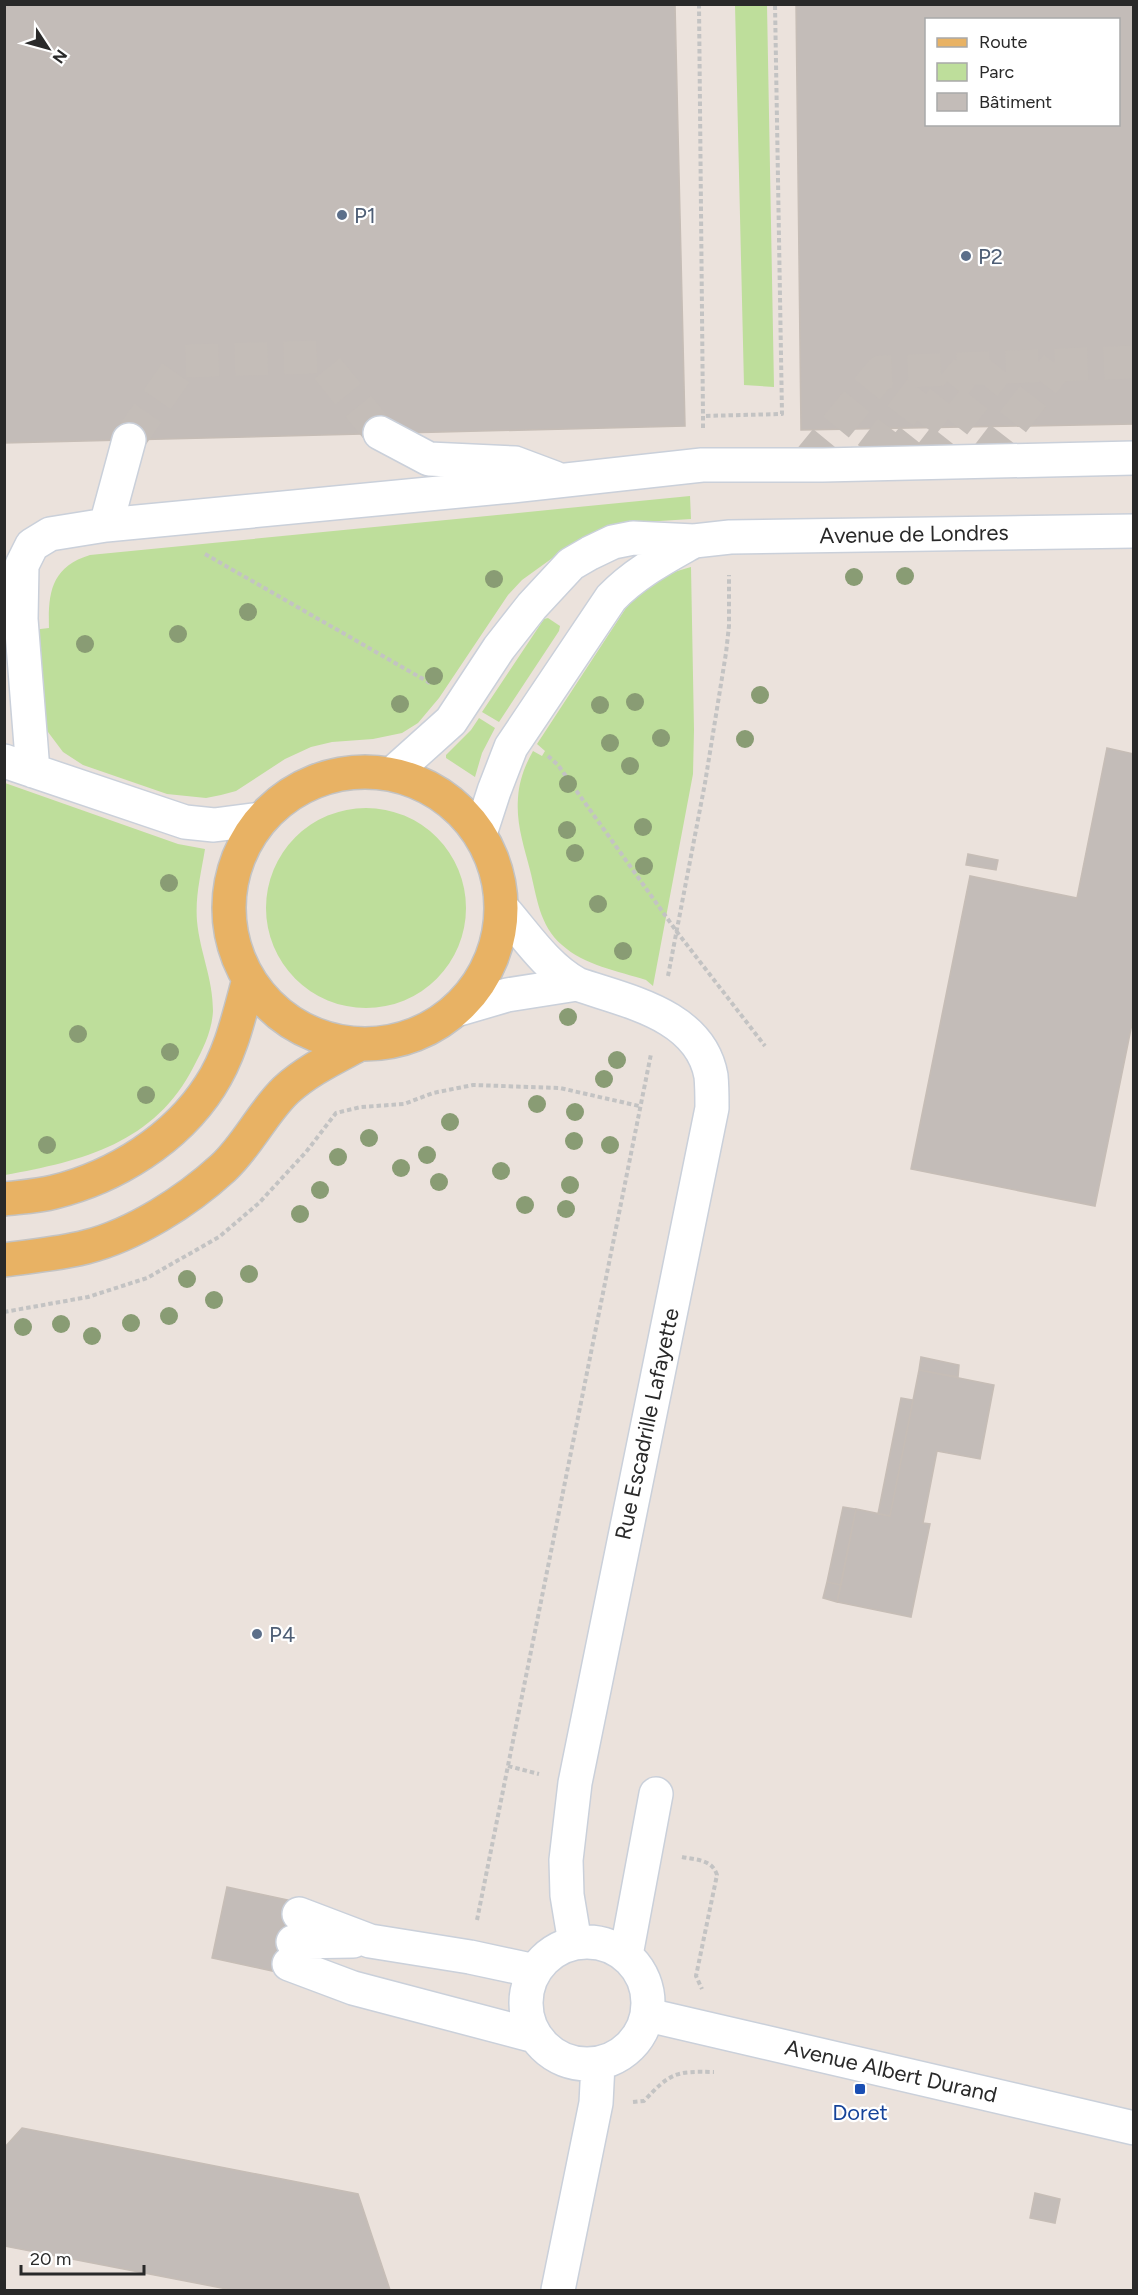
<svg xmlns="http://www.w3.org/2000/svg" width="1138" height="2295" viewBox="0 0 1138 2295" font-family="Figtree,sans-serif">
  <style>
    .green { fill: #bede9b }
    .building { fill: #c3bcb8; stroke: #c6bdb6; stroke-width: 1.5; fill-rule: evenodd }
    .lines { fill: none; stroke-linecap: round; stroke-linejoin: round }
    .minor-tunnel { stroke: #c4bdb8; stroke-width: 33; stroke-dasharray: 33 16; stroke-linecap: butt }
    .minor-casing { stroke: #cad0da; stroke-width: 36 }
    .major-casing { stroke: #c3c3c3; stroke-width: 36 }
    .path { stroke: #c3c3c3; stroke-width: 4; stroke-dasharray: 4.5 3; stroke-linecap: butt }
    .minor { stroke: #fff; stroke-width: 33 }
    .major { stroke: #e8b264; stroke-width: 33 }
    .tree { fill: #899c74 }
    .service-dot { fill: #5c6f8a; stroke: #fff; stroke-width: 2 }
    .transit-dot { fill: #1a4fb4; stroke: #fff; stroke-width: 2 }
    .labels { text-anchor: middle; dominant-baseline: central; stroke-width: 4.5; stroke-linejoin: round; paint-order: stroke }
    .service-label { font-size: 22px; fill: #4e5e75; stroke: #fff; text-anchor: start }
    .street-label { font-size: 22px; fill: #292929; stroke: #fff }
    .transit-label { font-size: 22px; fill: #164399; stroke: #fff }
  </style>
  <rect width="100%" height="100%" fill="#ebe2dc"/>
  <path class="green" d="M735,5H767L774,387L744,385Z
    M690,496L691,519L644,522L584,540L558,554L522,580L508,595L439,698L418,723L402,733L373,739L332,742L311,747L285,759L236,791L221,795L206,798L167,794L83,765L63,752L45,728L32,630L49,628C48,593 51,567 90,555Z
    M691,567L694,730L693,774L653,986L646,980C618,971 584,965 562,945C539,925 537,897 530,870C524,846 516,824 518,798C519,781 525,765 533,751L542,756L545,751L537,744L626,608C646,587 662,574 691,567Z
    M548,618L560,626L559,631L499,722L482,712L544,619Z
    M479,718L495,728L482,753L475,777L446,758V755L471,730Z
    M5,783L178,844L205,849C201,874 195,896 197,921C200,953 213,978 213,1011C212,1031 203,1049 194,1066C155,1143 83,1161 5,1175Z
    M266 908a100 100 0 1 1 200 0a100 100 0 1 1-200 0Z"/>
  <path class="building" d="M4,4H675L685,426L4,443Z
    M796,4H1134V424L801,430ZM926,20H1118V124H926Z
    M1107,748L1134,754V1014L1095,1206L911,1169L970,876L1077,898Z
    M968,854L998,860L996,870L966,865Z
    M921,1357L959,1365L958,1377L919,1370Z
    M919,1370L994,1385L980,1459L937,1451L923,1523L930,1524L911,1617L837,1602L856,1509L890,1516Z
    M901,1398L913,1400L890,1516L878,1514Z
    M843,1507L856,1509L841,1585L827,1582Z
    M827,1582L841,1585L837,1602L823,1598Z
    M227,1887L302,1903L286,1974L212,1958Z
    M22,2128L358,2194L390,2290H232L4,2246V2148Z
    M1035,2193L1060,2199L1055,2223L1030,2218Z"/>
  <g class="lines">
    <path class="minor-tunnel" d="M129,440L184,361L318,357L380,433
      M871,455L935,370
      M983,461L1057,365
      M892,463L967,369
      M924,463L999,367
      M805,465L881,372L1134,362"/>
    <defs>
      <path id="minor" d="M380,433L429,459L515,463L555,478
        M106,525L129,440
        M4,761L185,822L214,825L262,819
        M33,771L21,619L22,565L32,545L50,534L106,525L512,486L702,465H823L1134,458
        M392,774L451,721L499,648L532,606L571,564L590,553L613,542L633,538L694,541L730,537L1134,531
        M480,834L494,791L511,747L611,598C635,573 664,558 694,541
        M502,908C525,934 546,967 577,984C625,1001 700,1014 711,1076C712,1086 712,1098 712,1108L575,1783L566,1860L567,1895L575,1943
        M456,1010L507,995L577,984
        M299,1914L370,1941L470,1957L535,1971
        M526 2003a61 61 0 1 1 122 0a61 61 0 1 1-122 0Z
        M293,1942L353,1941
        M626,1955L656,1794
        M289,1964L353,1988L535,2036
        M648,2015L1134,2128
        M558,2290L596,2103L598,2064"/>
      <path id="major" d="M229 908a136 136 0 1 1 272 0a136 136 0 1 1-272 0Z
        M4,1199C21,1197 39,1196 54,1192C115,1177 176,1139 210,1086C231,1054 239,1016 249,979
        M4,1260C31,1256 59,1254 86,1247C134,1235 187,1201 223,1168C248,1145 262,1113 286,1090C308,1070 334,1058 360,1044"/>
    </defs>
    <use href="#minor" class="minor-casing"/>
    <use href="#major" class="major-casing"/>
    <path class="path" d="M699,4L703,416
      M703,428V416L782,414L775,4
      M205,554L430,683
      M548,756L558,765L677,932L765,1046
      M668,976L705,783L726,653L729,626V575
      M4,1312L88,1297L147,1278L219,1237L259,1203L306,1152L336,1113L361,1107L404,1104L433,1093L473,1085L560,1088L639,1106
      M508,1766L539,1774
      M682,1857C696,1860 712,1859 717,1875L696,1976L702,1989
      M477,1920L651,1054
      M633,2102L644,2101C670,2073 675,2071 714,2072"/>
    <use href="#minor" class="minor"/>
    <use href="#major" class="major"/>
  </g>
  <g class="tree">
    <circle cx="905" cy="576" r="9"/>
    <circle cx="854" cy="577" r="9"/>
    <circle cx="494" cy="579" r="9"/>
    <circle cx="248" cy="612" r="9"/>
    <circle cx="178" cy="634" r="9"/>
    <circle cx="85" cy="644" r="9"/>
    <circle cx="434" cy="676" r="9"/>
    <circle cx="760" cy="695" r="9"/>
    <circle cx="635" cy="702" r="9"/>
    <circle cx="400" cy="704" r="9"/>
    <circle cx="600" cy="705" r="9"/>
    <circle cx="661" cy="738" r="9"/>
    <circle cx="745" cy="739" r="9"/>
    <circle cx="610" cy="743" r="9"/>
    <circle cx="630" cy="766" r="9"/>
    <circle cx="568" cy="784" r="9"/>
    <circle cx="643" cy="827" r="9"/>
    <circle cx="567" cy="830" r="9"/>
    <circle cx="575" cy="853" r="9"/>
    <circle cx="644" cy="866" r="9"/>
    <circle cx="169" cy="883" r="9"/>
    <circle cx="598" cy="904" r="9"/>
    <circle cx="623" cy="951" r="9"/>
    <circle cx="568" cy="1017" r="9"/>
    <circle cx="78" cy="1034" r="9"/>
    <circle cx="170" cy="1052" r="9"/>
    <circle cx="617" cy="1060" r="9"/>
    <circle cx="604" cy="1079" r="9"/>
    <circle cx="146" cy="1095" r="9"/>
    <circle cx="537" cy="1104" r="9"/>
    <circle cx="575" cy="1112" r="9"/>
    <circle cx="450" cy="1122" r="9"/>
    <circle cx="369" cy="1138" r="9"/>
    <circle cx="574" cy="1141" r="9"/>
    <circle cx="47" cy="1145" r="9"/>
    <circle cx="610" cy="1145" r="9"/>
    <circle cx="427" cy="1155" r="9"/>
    <circle cx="338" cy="1157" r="9"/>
    <circle cx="401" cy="1168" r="9"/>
    <circle cx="501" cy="1171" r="9"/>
    <circle cx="439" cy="1182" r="9"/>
    <circle cx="570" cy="1185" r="9"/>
    <circle cx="320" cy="1190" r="9"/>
    <circle cx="525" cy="1205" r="9"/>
    <circle cx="566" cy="1209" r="9"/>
    <circle cx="300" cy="1214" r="9"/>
    <circle cx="249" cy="1274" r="9"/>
    <circle cx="187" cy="1279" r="9"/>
    <circle cx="214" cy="1300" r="9"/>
    <circle cx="169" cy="1316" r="9"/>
    <circle cx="131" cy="1323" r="9"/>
    <circle cx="61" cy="1324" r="9"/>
    <circle cx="23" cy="1327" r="9"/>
    <circle cx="92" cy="1336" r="9"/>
  </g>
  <g class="service-dot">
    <circle cx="342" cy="215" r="6"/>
    <circle cx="966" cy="256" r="6"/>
    <circle cx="257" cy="1634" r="6"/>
  </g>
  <rect class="transit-dot" x="854" y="2083" width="12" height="12" rx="3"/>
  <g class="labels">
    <g class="service-label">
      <text x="354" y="215">P1</text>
      <text x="978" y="256">P2</text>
      <text x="269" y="1634">P4</text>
    </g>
    <g class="street-label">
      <text transform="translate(914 534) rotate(-1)">Avenue de Londres</text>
      <text transform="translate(647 1424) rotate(-78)">Rue Escadrille Lafayette</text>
      <text transform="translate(891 2071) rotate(13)">Avenue Albert Durand</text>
    </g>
    <g class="transit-label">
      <text x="860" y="2112">Doret</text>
    </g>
  </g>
  <rect width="1138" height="2295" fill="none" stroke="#292929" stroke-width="12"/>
  <rect x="925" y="18" width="195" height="108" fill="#ffffff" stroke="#a9a9a9" stroke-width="1.5"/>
  <rect x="937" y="38" width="30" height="9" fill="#e8b264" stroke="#a9a9a9" stroke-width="1.5"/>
  <text x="979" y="48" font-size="18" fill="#292929">Route</text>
  <rect x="937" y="63" width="30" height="18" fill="#bede9b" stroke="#a9a9a9" stroke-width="1.5"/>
  <text x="979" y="78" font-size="18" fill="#292929">Parc</text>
  <rect x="937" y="93" width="30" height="18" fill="#c3bcb8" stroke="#a9a9a9" stroke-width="1.5"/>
  <text x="979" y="108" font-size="18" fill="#292929">Bâtiment</text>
  <g transform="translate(48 48) rotate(126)" stroke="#ffffff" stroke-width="4.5" paint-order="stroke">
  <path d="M0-4.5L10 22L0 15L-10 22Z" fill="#292929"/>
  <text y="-9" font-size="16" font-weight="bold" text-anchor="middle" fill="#292929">N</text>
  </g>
  <path d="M21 2265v9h123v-9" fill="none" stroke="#292929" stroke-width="3"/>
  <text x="30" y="2265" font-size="18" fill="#292929" stroke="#ffffff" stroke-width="4.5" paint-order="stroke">20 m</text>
</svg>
